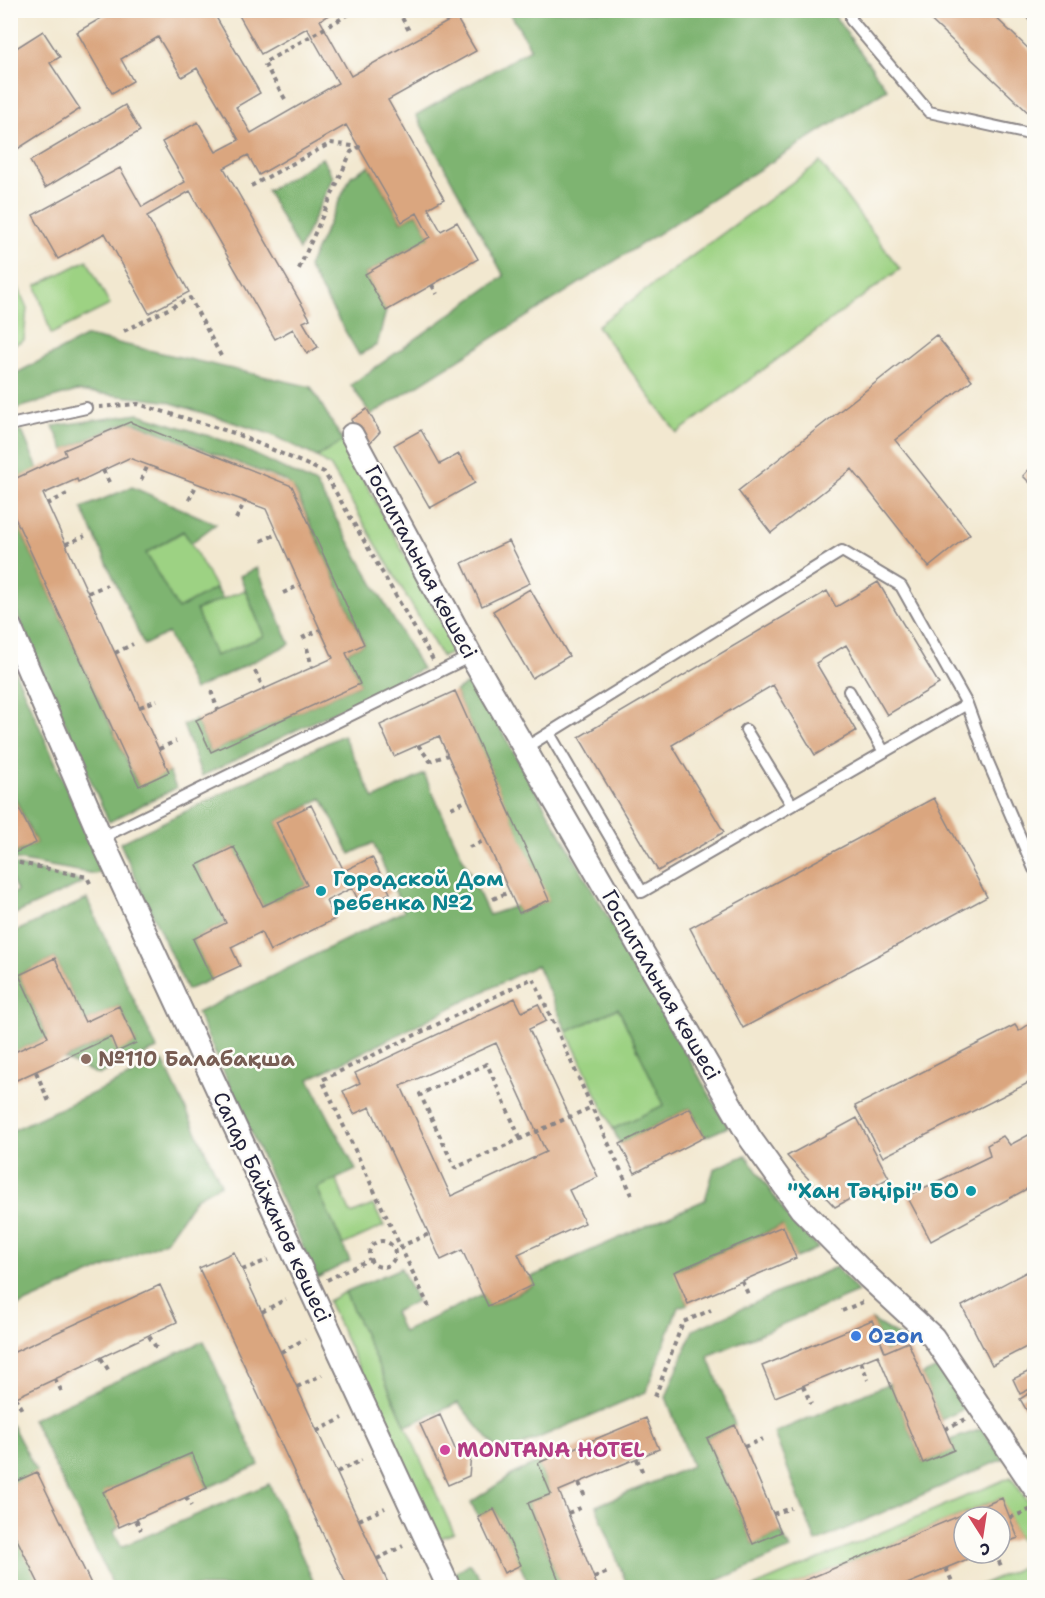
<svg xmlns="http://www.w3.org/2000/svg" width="1045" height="1598" viewBox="0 0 1045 1598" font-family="'Shantell Sans',sans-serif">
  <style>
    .green { fill: #9dd283; stroke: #607a5f; stroke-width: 1.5 }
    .forest { fill: #7eb471; stroke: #506b56; stroke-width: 1.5 }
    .building { fill: #daa67f; fill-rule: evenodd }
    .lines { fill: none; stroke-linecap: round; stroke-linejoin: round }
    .service-casing { stroke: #8a8586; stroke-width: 14 }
    .minor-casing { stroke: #8a8586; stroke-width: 26 }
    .path { stroke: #8a8586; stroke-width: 4; stroke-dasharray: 4.5 4.5; stroke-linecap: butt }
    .service { stroke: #fff; stroke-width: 10 }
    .minor { stroke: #fff; stroke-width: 22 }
    .culture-dot { fill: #0f9aa8; stroke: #fdfcf7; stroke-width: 2 }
    .education-dot { fill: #8d6e63; stroke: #fdfcf7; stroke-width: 2 }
    .shop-dot { fill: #3f7fe0; stroke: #fdfcf7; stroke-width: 2 }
    .hotel-dot { fill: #d1479c; stroke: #fdfcf7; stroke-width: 2 }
    .labels { text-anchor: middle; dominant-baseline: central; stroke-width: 5; stroke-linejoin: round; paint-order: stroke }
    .street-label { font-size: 21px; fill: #22223b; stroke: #fdfcf7 }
    .culture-label { font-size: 21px; font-weight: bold; fill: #0d838f; stroke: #fdfcf7; text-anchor: start }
    .education-label { font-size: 21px; font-weight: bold; fill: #785e54; stroke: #fdfcf7; text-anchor: start }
    .shop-label { font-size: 21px; font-weight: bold; fill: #366cbe; stroke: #fdfcf7; text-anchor: start }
    .hotel-label { font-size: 21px; font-weight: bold; fill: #b23c85; stroke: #fdfcf7; text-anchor: start }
  </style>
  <rect width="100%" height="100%" fill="#fdfcf7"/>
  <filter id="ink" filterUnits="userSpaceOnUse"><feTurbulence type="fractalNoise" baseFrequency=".0167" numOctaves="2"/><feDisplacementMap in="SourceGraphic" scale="12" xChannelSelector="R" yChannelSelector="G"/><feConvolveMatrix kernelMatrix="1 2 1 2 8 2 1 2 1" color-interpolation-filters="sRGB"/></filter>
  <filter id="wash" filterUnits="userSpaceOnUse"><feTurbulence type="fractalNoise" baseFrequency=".008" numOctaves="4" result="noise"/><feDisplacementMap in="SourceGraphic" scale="24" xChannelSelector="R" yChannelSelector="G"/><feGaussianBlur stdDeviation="1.35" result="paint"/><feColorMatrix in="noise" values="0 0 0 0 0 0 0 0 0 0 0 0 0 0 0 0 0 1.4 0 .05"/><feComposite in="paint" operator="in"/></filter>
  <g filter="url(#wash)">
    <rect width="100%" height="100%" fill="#f2e8d0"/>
    <path class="green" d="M820,162L900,269L677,433L597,326Z
      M87,260L110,305L51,334L36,286Z
      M11,270L27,308L24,340L11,346Z
      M343,441L457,651L442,657L331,467L317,457Z
      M184,531L216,588L178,610L146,553Z
      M245,590L264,636L215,657L196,610Z
      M618,1008L664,1105L613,1129L567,1032Z
      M336,1179L351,1214L373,1205L384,1226L343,1245L317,1188Z
      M345,1292L454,1533L438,1539L328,1301Z
      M1011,1477L1034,1511V1546L1031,1548L1018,1538L1001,1498L789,1587L751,1588Z
      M1034,1562V1587H975Z"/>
    <path class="forest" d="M509,11H831L887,89L371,415L351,385L504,276L416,115L531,49Z
      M322,158L333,177L299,250L267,191Z
      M369,166L402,222L417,213L430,237L365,274L386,311L377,345L359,355L308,267L351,176Z
      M87,336L311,387L343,441L317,457L270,434L165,401L77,391L11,410V376Z
      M139,414L231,443L316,484L422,669L202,776L183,725L196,720L211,752L360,684L346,653L364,644L296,492L287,482L139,424L130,422L120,425L64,450L53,426Z
      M22,431L38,469L10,481V435Z
      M132,487L216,524L191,543L183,531L146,553L178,609L216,588L223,599L196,610L215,656L264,636L240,576L257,568L290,644L194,690L168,633L144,645L82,508Z
      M10,507L138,785L169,772L176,788L109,822L11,600Z
      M14,669L103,870L95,874L11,859V855L36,843L11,790L10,670Z
      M473,681L728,1127L705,1137L690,1108L620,1144L613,1129L664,1105L618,1008L567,1032L537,965L309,1079L356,1170L317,1188L350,1261L317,1278L197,1013L404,911L373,843L350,854L322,798L276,822L307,885L263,906L234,847L197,865L226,923L193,939L212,979L187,990L120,843L343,735L374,799L424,774L489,915L516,906L519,913L548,900L455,691Z
      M11,864L84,882L11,916V895L17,891L11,878Z
      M87,899L157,1049L98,1075L64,1059L111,1037L117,1051L136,1043L119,1006L85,1022L55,958L19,975L48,1037L11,1054L10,934Z
      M163,1061L221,1184L196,1198L166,1241L16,1307L10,1294L11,1131Z
      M746,1155L790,1220L818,1248L796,1258L782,1226L675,1271L688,1304L678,1307L646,1392L501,1454L458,1403L406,1426L345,1292L401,1268L417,1301L394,1312L403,1332L483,1294L489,1306L532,1286L529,1278L705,1200L714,1169Z
      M836,1267L858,1292L708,1356L735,1425L707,1438L753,1544L781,1532L790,1549L703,1587H628L596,1506L692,1466L666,1397L693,1330Z
      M872,1320L908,1342L885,1352Z
      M204,1341L259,1465L207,1488L192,1453L104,1492L119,1527L114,1531L121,1547L269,1484L316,1587H114L32,1419Z
      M941,1366L968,1407L941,1420L922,1375Z
      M890,1383L923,1463L954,1450L950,1440L982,1429L1003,1459L816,1542L774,1433Z
      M12,1425L37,1472L11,1484L10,1426Z
      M538,1463L551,1494L528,1504L562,1587H530L494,1509L478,1517L471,1502L515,1473Z
      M11,1525L41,1587H11Z
      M470,1563L486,1587H460L455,1573Z"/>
    <g id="blocks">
      <path class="building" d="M115,10H212L260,93L236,107L251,133L338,83L307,28L261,54L236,10H337L320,20L351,76L456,17L476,51L388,100L444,199L428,208L441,231L457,222L478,259L386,311L365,274L430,237L417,213L402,222L346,125L259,175L248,155L224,168L310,319L303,322L318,347L307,354L293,329L275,339L190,191L147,216L189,292L149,313L105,233L58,259L33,215L120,168L142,207L185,182L162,142L198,122L216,152L239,140L197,68L182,77L158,37L121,59L133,81L112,93L77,32Z
        M920,10H988L1034,54V118Z
        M43,31L60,57L50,63L80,109L16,150L10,142V52Z
        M125,105L140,131L45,188L30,161Z
        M936,335L972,380L895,440L970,534L929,567L852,469L771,533L738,491Z
        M367,409L380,432L367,446L351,420Z
        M130,422L292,486L364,644L346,653L360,684L211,752L196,720L333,658L266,509L129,458L78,482L77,479L43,494L169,772L139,786L10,507V481L66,455L64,450Z
        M421,430L440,464L459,454L475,483L430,508L394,445Z
        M1034,464V487L1023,476Z
        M509,541L530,583L482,606L462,563Z
        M878,582L939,684L887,715L846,645L816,663L856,731L815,755L773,685L672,745L724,832L658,871L579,737L827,591L836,607Z
        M530,589L569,656L532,678L493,611Z
        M455,691L549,900L519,913L439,736L394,756L380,725Z
        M10,790L36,843L10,855Z
        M934,798L987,897L743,1028L690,928Z
        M311,805L344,871L372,857L390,893L362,907L352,888L326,901L335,919L270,951L261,932L231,947L240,966L212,979L193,939L226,923L197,865L234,847L263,906L307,885L276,822Z
        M55,958L85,1022L119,1006L136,1043L117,1052L111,1037L10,1083V1054L48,1037L19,975Z
        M515,998L522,1012L538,1004L546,1021L529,1029L598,1177L569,1190L585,1223L518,1254L533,1285L488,1306L462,1250L441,1260L370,1107L354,1114L343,1091L360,1083L355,1073ZM496,1043L546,1152L451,1196L401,1086Z
        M1034,1021L1032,1066L1034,1080L883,1157L855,1106L1015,1025L1019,1031Z
        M690,1108L705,1137L635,1173L620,1144Z
        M857,1118L889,1178L835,1207L787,1156Z
        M1034,1132V1185L931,1241L907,1196L990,1156L987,1145L1003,1136L1010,1145Z
        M783,1226L796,1258L688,1304L674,1272Z
        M234,1252L388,1583L378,1588H348L199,1268Z
        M1034,1268V1343L992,1365L962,1306Z
        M160,1285L177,1322L10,1400V1354Z
        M872,1320L885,1352L908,1342L954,1450L923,1463L878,1355L775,1397L762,1366Z
        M1034,1369V1387L1020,1394L1013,1379Z
        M1034,1390V1413L1030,1416L1020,1399Z
        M440,1415L456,1451L472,1443L469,1476L448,1485L420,1424Z
        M646,1418L659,1449L559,1491L598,1588H562L528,1503L551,1494L538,1463Z
        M735,1425L781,1532L753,1544L707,1438Z
        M192,1453L207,1488L119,1527L103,1492Z
        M37,1472L93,1588H41L10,1525V1484Z
        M1002,1498L1018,1538L1000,1545V1517H964V1553H982L946,1568L900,1587H789Z
        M494,1509L521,1565L504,1573L478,1517Z"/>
    </g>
  </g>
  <g filter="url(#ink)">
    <use href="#blocks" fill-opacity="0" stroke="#8a8586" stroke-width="1.5"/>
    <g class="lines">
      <defs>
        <path id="service" d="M851,10V20L929,112L1034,135
          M1029,10L1034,17
          M10,425L86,408
          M849,691L884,752
          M967,704L988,762L1034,869
          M746,730L792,805
          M525,748L842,551L901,586L967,704L642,892L549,733
          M101,838L471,656"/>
        <path id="minor" d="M352,435L471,656L750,1138L801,1209L868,1277L933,1337L1034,1487
          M10,627L101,838L449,1588"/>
      </defs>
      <use href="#service" class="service-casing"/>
      <use href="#minor" class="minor-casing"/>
      <path class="path" d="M398,10L409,31
        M285,99L264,63L356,10
        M251,186L331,143L359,147L351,152L298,271
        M432,285L437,294
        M124,331L190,298L221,356
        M99,407L138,404L234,433L324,472L433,660
        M103,470L110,484
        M141,480L148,465
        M189,500L197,484
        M47,504L67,494
        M236,519L245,501
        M261,541L277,534
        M66,544L85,536
        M88,593L107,585
        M283,593L300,585
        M302,638L320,630
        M307,648L312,667
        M115,653L133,644
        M255,671L264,689
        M211,691L218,710
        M140,707L157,700
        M418,745L430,761L448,755
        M159,749L176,741
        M451,808L468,800
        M469,847L486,840
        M10,861L87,877L92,887
        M493,899L509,892
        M36,1072L50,1104
        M520,1138L487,1064L420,1094L455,1168L592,1107
        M369 1254a13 13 0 1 1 26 0a13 13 0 1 1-26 0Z
        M399,1247L429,1234
        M242,1270L268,1260
        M327,1280L370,1259
        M742,1281L748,1294
        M429,1307L322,1080L533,978L632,1195
        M842,1311L863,1302
        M262,1312L286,1299
        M149,1336L157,1349
        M281,1352L305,1339
        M101,1358L109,1371
        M861,1362L868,1380
        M55,1379L62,1392
        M803,1386L811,1404
        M297,1387L322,1375
        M15,1397L22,1410
        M655,1397L683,1322L711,1310
        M945,1429L966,1419
        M317,1431L343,1418
        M744,1447L763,1439
        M637,1459L643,1473
        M337,1472L362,1460
        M579,1483L585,1497
        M186,1497L191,1506
        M568,1513L583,1507
        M773,1514L791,1508
        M1010,1518L1034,1508
        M136,1520L141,1530
        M359,1520L385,1508
        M995,1553L1002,1568
        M377,1559L403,1546
        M946,1568L955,1588
        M594,1578L608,1572"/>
      <use href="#service" class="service"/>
      <use href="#minor" class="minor"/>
    </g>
  </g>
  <g class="culture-dot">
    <circle cx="321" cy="891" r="6"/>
    <circle cx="971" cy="1191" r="6"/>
  </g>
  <circle class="education-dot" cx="86" cy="1059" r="6"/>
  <circle class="shop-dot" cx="856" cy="1336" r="6"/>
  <circle class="hotel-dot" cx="445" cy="1450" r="6"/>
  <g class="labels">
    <g class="street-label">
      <text transform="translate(421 562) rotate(62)">Госпитальная көшесі</text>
      <text transform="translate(661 985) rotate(60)">Госпитальная көшесі</text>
      <text transform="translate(272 1207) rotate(65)">Сапар Байжанов көшесі</text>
    </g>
    <g class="culture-label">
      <text x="333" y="879">Городской Дом<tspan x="333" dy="24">ребенка №2</tspan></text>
      <text x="959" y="1191" text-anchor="end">"Хан Тәңірі" БО</text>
    </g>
    <g class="education-label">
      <text x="98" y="1059">№110 Балабақша</text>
    </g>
    <g class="shop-label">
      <text x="868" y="1336">Ozon</text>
    </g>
    <g class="hotel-label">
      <text x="457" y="1450">MONTANA HOTEL</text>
    </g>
  </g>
  <rect width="1045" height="1598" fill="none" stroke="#fdfcf7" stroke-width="36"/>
  <g transform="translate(982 1535) rotate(168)"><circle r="28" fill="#fdfcf7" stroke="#a5a5ac" stroke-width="1.5"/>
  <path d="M0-4.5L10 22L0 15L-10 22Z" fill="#d1495b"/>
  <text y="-9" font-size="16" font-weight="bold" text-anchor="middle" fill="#22223b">С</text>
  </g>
</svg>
